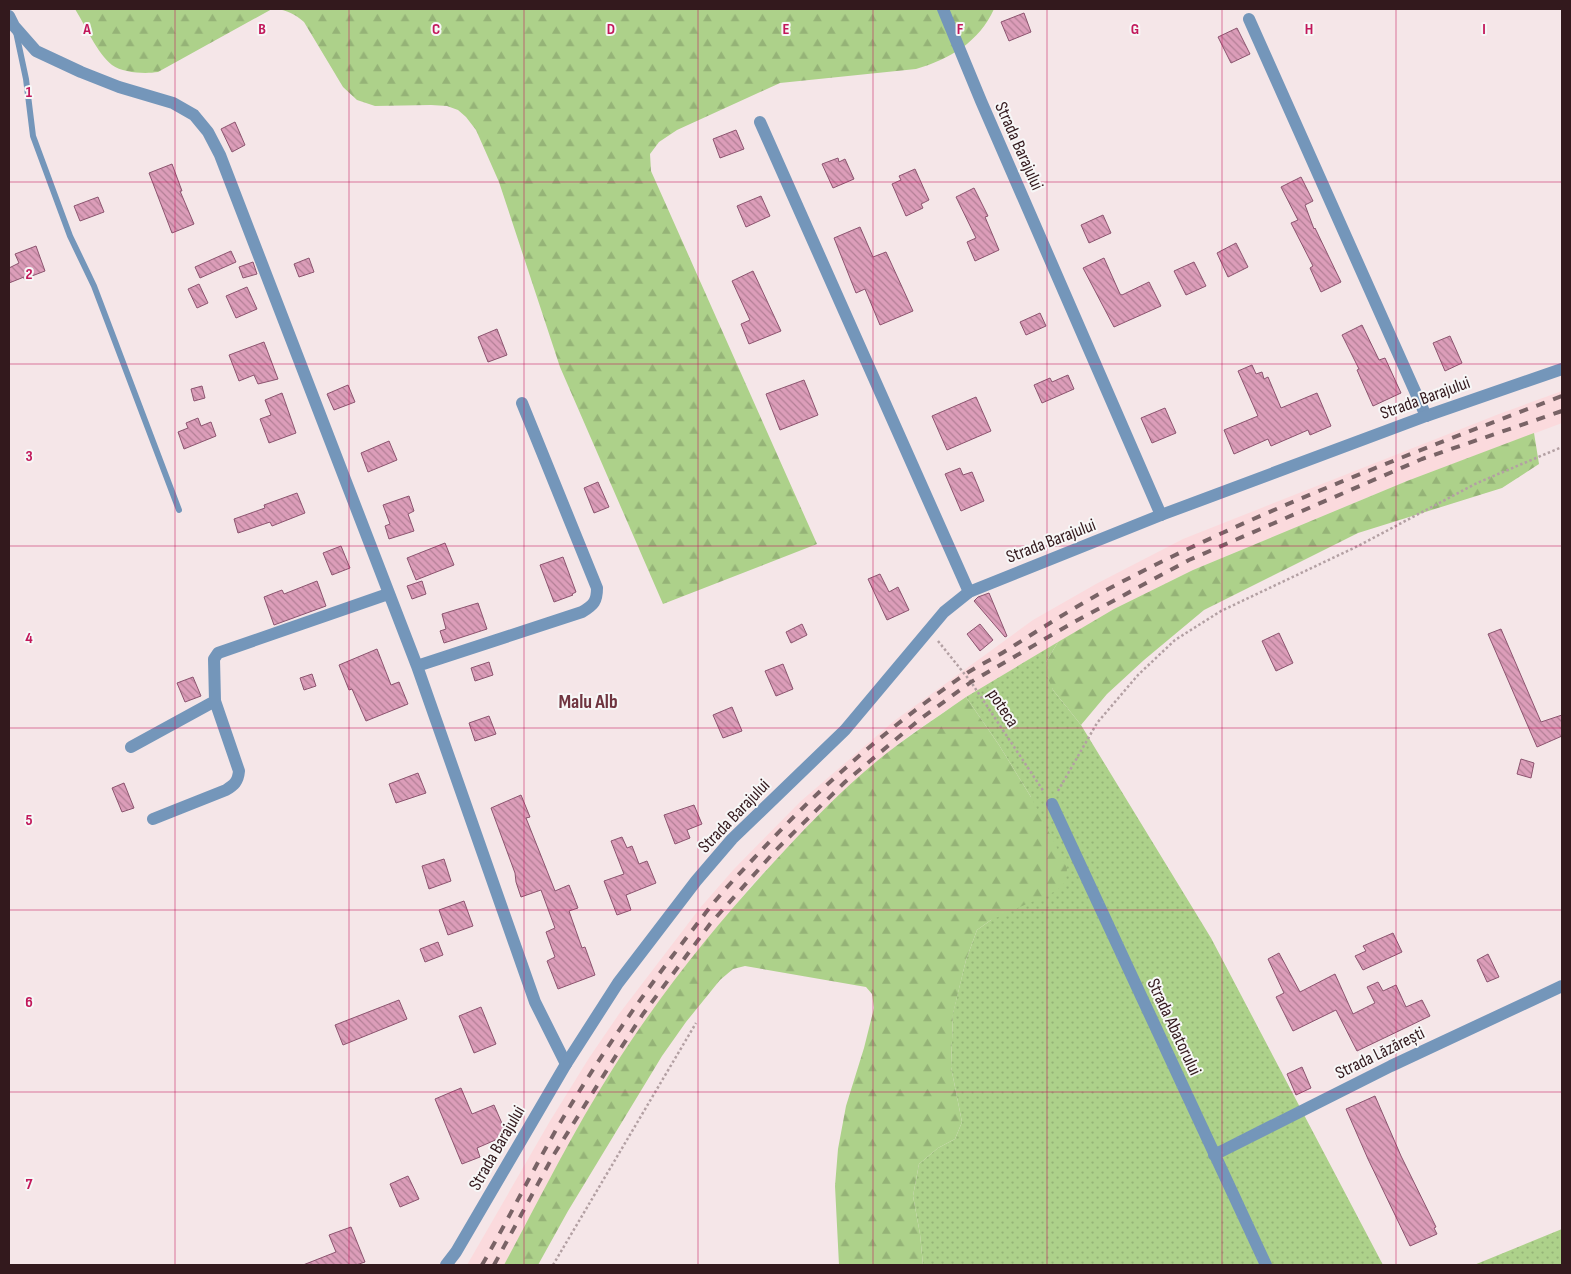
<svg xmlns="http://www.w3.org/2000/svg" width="1571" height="1274" viewBox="0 0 1571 1274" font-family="'Sofia Sans Condensed',sans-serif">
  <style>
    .built { fill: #fbdadd }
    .grass { fill: url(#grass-dots) }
    .forest { fill: url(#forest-firs) }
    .building { fill: url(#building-back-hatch); stroke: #8c546f }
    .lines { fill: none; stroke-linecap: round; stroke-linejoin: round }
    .path { stroke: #b3a0a3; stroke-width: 2.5; stroke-dasharray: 2.5 2.5; stroke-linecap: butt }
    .service { stroke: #7496ba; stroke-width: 6 }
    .minor { stroke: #7496ba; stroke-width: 12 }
    .tertiary { stroke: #7496ba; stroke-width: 12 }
    .rail { stroke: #796366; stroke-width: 4; stroke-dasharray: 9 9; stroke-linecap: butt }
    .grid { fill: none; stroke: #c2185b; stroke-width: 1; stroke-opacity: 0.55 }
    .labels { text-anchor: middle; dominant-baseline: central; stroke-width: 4; stroke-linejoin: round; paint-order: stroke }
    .street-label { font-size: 18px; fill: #33191d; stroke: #f7f7f7 }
    .quarter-label { font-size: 20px; font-weight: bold; fill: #6f343f; stroke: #f7f7f7 }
    .grid-label { font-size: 16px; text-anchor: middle; font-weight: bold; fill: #c2185b; stroke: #f7f7f7; stroke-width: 4; stroke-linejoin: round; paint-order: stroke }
  </style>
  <defs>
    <pattern id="grass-dots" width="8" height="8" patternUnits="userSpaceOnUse" patternTransform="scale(1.25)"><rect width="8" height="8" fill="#add18a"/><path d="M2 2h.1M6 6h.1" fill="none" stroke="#95b377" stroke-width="1.8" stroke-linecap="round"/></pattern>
    <pattern id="forest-firs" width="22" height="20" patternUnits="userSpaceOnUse" patternTransform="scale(1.25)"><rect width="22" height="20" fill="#add18a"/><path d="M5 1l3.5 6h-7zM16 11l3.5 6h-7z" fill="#95b377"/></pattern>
    <pattern id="building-back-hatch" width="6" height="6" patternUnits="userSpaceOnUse" patternTransform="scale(1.25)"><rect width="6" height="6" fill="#dc9db9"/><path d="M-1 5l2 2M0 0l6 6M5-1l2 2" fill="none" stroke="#b37f96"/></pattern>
  </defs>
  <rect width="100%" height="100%" fill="#f5e6e8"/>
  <path class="built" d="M1562,391V423L1407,481L1193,570L1114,609L966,697L910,735L876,762L817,816L751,886L688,963L641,1027L612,1070L574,1134L504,1265H467L550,1121L589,1058L619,1014L700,908L734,869L801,801L894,721L1033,620L1096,584L1183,539L1499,414Z"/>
  <path class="grass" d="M1058,642L1046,662L1053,690L1081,725L1211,938L1383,1265H923L920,1234L913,1196L919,1164L938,1148L955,1139L962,1122L951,1067L953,1013L966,960L977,930L991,920L1031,797L999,745L966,697Z
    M1562,1229V1265H1474Z"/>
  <path class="forest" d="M75,9H272L158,72C145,74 123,73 112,65C97,53 85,25 75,9Z
    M275,9H994C979,42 950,59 916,69L780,83L677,130L659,142L650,154L651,171L817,544L663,604L560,367L499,182L476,130L466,117L458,110L447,106L431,105L375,106L357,100L343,87L304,22C295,14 287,10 275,9Z
    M1534,433L1539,464L1502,488L1358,533L1204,610L1144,660L1107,694L1081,725L1053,690L1047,676L1046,662L1058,642L1114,609L1193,570L1407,481Z
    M966,697L999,745L1031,797L1067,868L1066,881L1056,891L991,920L977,930L966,960L953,1014L951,1067L962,1122L955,1139L938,1148L919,1164L913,1196L920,1234L923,1265H839L835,1186L838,1149L846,1106L864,1048L874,1008L872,994L866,987L745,966L733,969L720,980L686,1022L662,1056L568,1211L538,1265H504C539,1200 572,1133 612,1070C662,991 721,918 785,850C814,819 844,788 877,761C905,738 936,718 966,697Z"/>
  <path class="building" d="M1024,13L1031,32L1009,41L1001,22Z
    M1237,28L1250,54L1231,63L1218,37Z
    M235,122L245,145L232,152L221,129Z
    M736,130L744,149L720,158L713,139Z
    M838,158L839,162L845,159L854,179L833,188L822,164Z
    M172,164L182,191H180L194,224L172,233L149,173Z
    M915,169L929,200L921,204L923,208L906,216L892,184L901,180L899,176Z
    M1301,177L1313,201L1305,205L1314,229L1315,228L1341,282L1321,292L1310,268L1313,266L1291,223L1298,220L1281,187Z
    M974,188L988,216L985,217L999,250L975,261L967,242L976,238L956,197Z
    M761,196L770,216L746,227L737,206Z
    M98,197L104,212L80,221L74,206Z
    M1103,215L1111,233L1089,243L1081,225Z
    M860,227L873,257L886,252L913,311L880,325L865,289L856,293L834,238Z
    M1236,243L1248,267L1228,277L1217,253Z
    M36,246L45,271L24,279V277L9,283V268L19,263L15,254Z
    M231,251L236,262L200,278L195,267Z
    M309,258L314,272L299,277L294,264Z
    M1104,258L1120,294L1122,295L1149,282L1161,306L1114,327L1083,268Z
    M253,262L257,274L243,278L239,267Z
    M1194,262L1206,286L1186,295L1174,271Z
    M753,271L781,331L749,344L741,324L750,320L732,281Z
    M199,284L208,303L197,308L188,289Z
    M247,287L257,309L236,318L226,296Z
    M1040,313L1046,326L1026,335L1020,322Z
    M1362,325L1379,360L1385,358L1401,393L1373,406L1357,370L1359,369L1342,335Z
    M497,329L507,355L488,362L478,337Z
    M1450,336L1462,363L1445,371L1433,343Z
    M264,342L278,379L258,384L254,375L239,381L229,355Z
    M1252,365L1256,374L1262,372L1264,379L1268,377L1281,408L1317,393L1331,426L1310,435L1308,430L1271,446L1268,439L1234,454L1224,430L1258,416L1238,371Z
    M1068,375L1074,389L1042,403L1034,385L1050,378L1052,382Z
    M804,380L818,415L780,430L766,394Z
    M348,385L355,402L334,410L327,394Z
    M202,386L205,398L194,401L191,389Z
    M282,393L296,433L269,443L260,419L271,415L265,400Z
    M976,397L991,431L947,450L932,416Z
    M1165,408L1176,433L1152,443L1141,418Z
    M198,418L201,426L211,422L216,436L184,449L178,432L188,428L186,423Z
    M389,441L397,460L368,472L361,453Z
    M960,468L963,475L972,472L984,501L961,511L945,474Z
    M598,482L609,507L594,513L584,488Z
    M297,493L305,513L272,526L270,522L238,533L234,519L265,508L264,505Z
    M409,496L414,511L408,514L414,531L389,539L385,526L390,524L383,505Z
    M445,543L454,565L416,580L407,558Z
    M341,546L350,568L332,575L323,553Z
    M563,557L576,592L572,594L573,595L554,602L540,565Z
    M880,574L889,592L898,587L909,610L887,620L868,579Z
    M317,581L326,606L274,625L264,597L282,590L284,594Z
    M422,581L426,594L412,599L407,586Z
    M989,593L1007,636L1005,637L974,601L978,597Z
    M478,603L487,629L444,643L440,631L446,629L442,614Z
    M802,624L807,635L791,643L786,632Z
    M980,624L993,640L980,651L967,634Z
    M1501,629L1541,722L1562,715V736L1537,747L1488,634Z
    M1279,633L1293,663L1276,671L1262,641Z
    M377,649L391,685L399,682L408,704L366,721L352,689L349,690L339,665Z
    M489,662L493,675L475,681L471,668Z
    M783,664L793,689L776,696L765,671Z
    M312,674L316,686L304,690L300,678Z
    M193,677L201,696L185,702L177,683Z
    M732,707L742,731L723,738L713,715Z
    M489,716L496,734L475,741L469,723Z
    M1521,759L1534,763L1531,778L1517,774Z
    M418,773L426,793L396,803L389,784Z
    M124,783L134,808L122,812L112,788Z
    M521,795L530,817L526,818L555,891L569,885L578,908L569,911L582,948L585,947L595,975L558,989L547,961L555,957L546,932L555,928L541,890L521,897L516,882L515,873L491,808Z
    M694,805L702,824L687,830L690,838L675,844L664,815Z
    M622,837L627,848L632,846L639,864L647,861L656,883L626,895L631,910L617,915L604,881L624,874L611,841Z
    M444,859L451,881L429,889L422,866Z
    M464,901L473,926L448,935L439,910Z
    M1393,933L1402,952L1363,970L1355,956L1366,951L1363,946Z
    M438,942L443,955L425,962L420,949Z
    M1279,953L1300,992L1335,974L1353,1014L1375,1003L1367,987L1378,982L1383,991L1396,985L1406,1007L1422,1000L1430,1016L1357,1051L1336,1010L1293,1031L1276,997L1284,993L1268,959Z
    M1488,954L1499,977L1487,982L1477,960Z
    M399,1000L407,1019L343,1045L335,1025Z
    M481,1007L496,1044L474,1053L459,1016Z
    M1302,1067L1311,1088L1296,1095L1287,1074Z
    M461,1088L472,1114L494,1105L507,1135L477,1148L480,1157L462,1164L435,1099Z
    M1375,1096L1401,1156L1436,1227L1434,1228L1437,1234L1410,1246L1368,1159L1346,1109Z
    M408,1176L419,1199L400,1207L390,1184Z
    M351,1227L365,1262L356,1265H303L336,1252L329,1235Z"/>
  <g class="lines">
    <path class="path" d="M938,641L971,682L1044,792
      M1058,791L1097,723L1138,675L1175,640L1221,611L1358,546L1477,483L1562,447
      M553,1265L696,1023"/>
    <path class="service" d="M16,32L26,79L33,136L70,236L94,286L179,510"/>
    <path class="minor" d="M943,9L981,101L1161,515
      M9,16L14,26L36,51L81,72L119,87L173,103L194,115L208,132L220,155L417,666L535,1002L566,1064
      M1249,19L1426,416
      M760,122L969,592
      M417,666L582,612C594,605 597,601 597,588L522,403
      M131,747L215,701
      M1052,804L1266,1265
      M153,819L226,790C234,785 238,782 239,771L215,701L214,659L218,653L388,594
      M1214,1155L1391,1066L1562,986"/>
    <path class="tertiary" d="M446,1265L456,1252L566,1064L618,983L696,881L732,839L845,730L944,612L969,592L1161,515L1426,416L1562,369"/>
    <path class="rail" d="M482,1265C512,1213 538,1159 569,1108C609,1042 653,980 701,919C718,896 738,875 758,854C820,787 888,727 964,675C977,666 993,659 1007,650C1042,628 1076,606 1112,587C1256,511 1410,454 1562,396
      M494,1265L553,1156L617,1054L643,1014L710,924L776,850L845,782L919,720L971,682L1074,622L1189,560L1422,459L1562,411"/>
  </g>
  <path class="grid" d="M175,9V1265M349,9V1265M524,9V1265M698,9V1265M873,9V1265M1047,9V1265M1222,9V1265M1396,9V1265M9,182H1562M9,364H1562M9,546H1562M9,728H1562M9,910H1562M9,1092H1562"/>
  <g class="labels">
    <g class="street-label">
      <text transform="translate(1019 146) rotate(66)">Strada Barajului</text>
      <text transform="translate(1425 398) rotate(-20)">Strada Barajului</text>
      <text transform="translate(1051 541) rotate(-21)">Strada Barajului</text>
      <text transform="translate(1003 708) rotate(57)">poteca</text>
      <text transform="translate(734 816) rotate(-46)">Strada Barajului</text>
      <text transform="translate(1174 1027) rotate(65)">Strada Abatorului</text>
      <text transform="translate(1380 1053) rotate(-26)">Strada Lăzărești</text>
      <text transform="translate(497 1148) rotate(-60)">Strada Barajului</text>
    </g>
    <g class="quarter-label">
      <text x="588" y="702">Malu Alb</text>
    </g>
  </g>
  <g class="grid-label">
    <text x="87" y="34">A</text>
    <text x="262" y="34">B</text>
    <text x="436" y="34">C</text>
    <text x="611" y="34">D</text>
    <text x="786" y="34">E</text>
    <text x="960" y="34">F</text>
    <text x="1135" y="34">G</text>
    <text x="1309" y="34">H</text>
    <text x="1484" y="34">I</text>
    <text x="29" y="97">1</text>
    <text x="29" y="279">2</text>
    <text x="29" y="461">3</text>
    <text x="29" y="643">4</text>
    <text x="29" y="825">5</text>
    <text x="29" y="1007">6</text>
    <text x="29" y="1189">7</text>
  </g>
  <rect width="1571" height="1274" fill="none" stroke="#33191d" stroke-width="20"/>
</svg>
